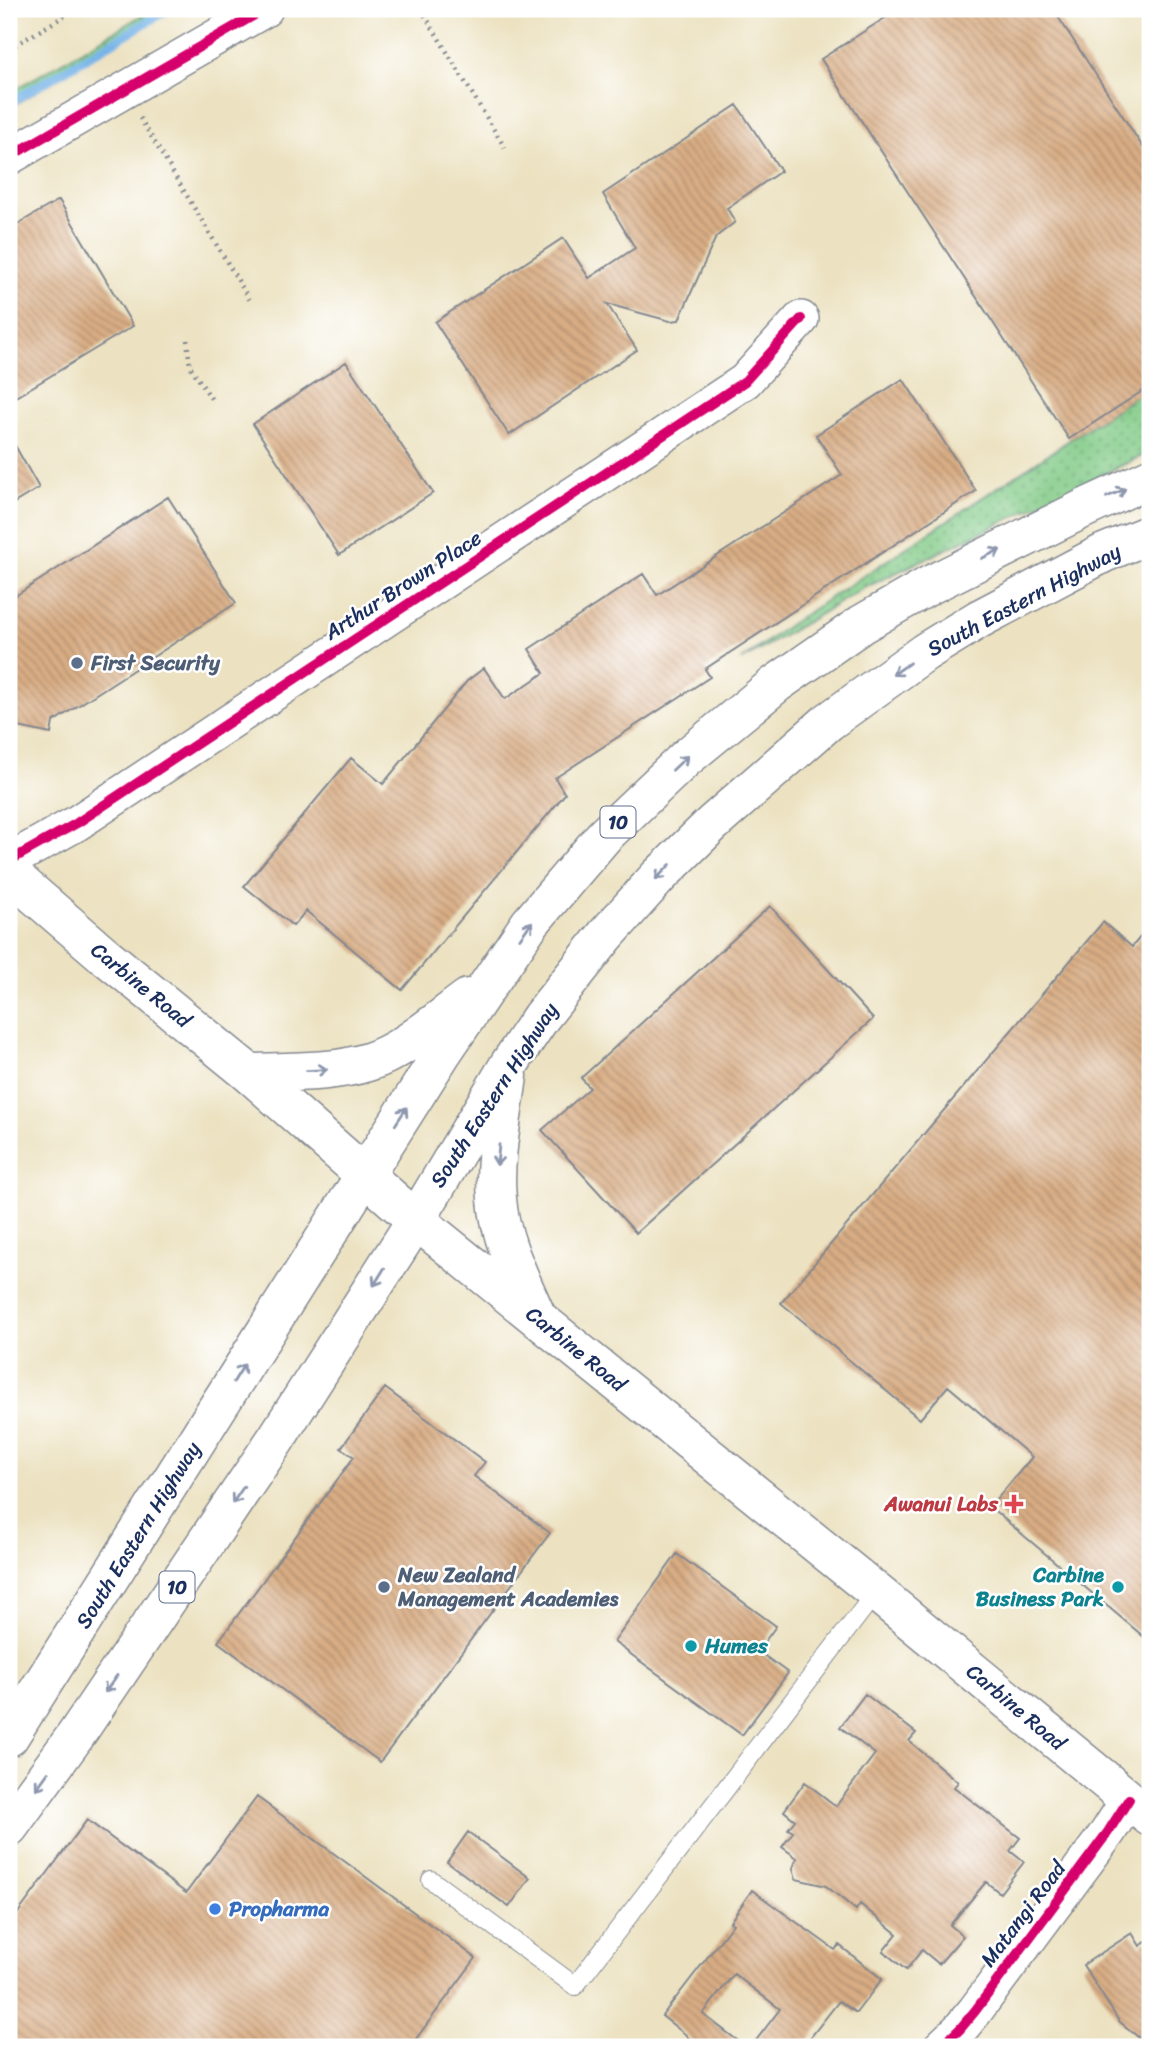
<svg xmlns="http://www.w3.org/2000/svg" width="1159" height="2056" viewBox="0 0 1159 2056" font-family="Sriracha,sans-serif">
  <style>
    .grass { fill: url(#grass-dots); stroke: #4e7c72; stroke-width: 2 }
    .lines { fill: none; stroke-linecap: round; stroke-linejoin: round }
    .stream { stroke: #75b2e7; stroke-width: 9 }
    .building { fill: url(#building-back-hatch) }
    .lane-casing { stroke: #848890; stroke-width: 20 }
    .street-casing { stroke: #848890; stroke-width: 38 }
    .secondary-casing { stroke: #848890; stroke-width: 41 }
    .primary-casing { stroke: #848890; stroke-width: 41 }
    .path { stroke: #848890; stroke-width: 4.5; stroke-dasharray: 2 5; stroke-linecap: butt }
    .lane { stroke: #fff; stroke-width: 18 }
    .street { stroke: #fff; stroke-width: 35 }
    .secondary { stroke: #fff; stroke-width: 38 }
    .primary { stroke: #fff; stroke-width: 38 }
    .cycleway-casing { stroke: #fff; stroke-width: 15 }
    .cycleway { stroke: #d6006c; stroke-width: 10 }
    .oneway { stroke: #8d97ae }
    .service-dot { fill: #5c6f8a; stroke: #fff; stroke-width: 2.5 }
    .health-dot { fill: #e0444e; stroke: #fff; stroke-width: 2.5 }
    .culture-dot { fill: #0f9aa8; stroke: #fff; stroke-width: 2.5 }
    .shop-dot { fill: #3f7fe0; stroke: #fff; stroke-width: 2.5 }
    .labels { text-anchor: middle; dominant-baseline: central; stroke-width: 5; stroke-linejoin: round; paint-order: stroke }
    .shield { fill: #fff; stroke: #5f6d8e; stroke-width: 2 }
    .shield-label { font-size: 19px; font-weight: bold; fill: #1b2f5e }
    .street-label { font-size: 21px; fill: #1b2f5e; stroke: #fff }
    .service-label { font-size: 21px; font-weight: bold; fill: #4e5e75; stroke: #fff; text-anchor: start }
    .health-label { font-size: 21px; font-weight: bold; fill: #be3a42; stroke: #fff; text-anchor: end }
    .culture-label { font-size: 21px; font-weight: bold; fill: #0d838f; stroke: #fff; text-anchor: end }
    .shop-label { font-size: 21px; font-weight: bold; fill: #366cbe; stroke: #fff; text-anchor: start }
  </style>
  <defs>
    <pattern id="grass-dots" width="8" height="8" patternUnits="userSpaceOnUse" patternTransform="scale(1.75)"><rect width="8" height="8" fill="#81ca86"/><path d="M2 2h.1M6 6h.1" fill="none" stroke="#69a471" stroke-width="1.8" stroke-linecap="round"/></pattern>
    <pattern id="building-back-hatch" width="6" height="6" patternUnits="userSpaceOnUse" patternTransform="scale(1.75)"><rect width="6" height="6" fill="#d9ad84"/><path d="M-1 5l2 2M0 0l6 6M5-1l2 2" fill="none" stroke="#af8d6f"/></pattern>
  </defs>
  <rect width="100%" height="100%" fill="#fff"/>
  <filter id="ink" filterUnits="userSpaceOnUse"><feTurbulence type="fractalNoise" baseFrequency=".0143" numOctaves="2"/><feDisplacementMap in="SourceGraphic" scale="14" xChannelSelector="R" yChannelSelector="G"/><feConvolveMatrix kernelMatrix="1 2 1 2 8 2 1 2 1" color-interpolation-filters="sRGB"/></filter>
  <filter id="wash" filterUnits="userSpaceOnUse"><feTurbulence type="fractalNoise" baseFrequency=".00686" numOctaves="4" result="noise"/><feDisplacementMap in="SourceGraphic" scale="28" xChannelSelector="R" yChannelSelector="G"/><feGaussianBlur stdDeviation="1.57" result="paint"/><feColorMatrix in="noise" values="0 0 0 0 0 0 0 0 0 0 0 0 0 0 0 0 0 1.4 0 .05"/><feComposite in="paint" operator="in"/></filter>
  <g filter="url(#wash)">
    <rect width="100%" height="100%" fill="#ece2c1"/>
    <path class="grass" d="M153,9H171L9,108V93Z
      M1150,387V452L864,588L741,661L786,627Z"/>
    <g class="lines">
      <path class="stream" d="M9,103L169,9"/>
    </g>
    <g id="blocks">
      <path class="building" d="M899,9H1053L1150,158V386L1069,439L821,59Z
        M737,105L781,171L727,208L735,222L716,237L679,320L670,321L607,304L637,350L509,435L435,322L563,238L589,278L635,248L603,194Z
        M59,200L133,326L9,401V229Z
        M346,362L433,493L339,555L253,424Z
        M903,379L976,491L705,669L710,677L555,778L565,794L402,990L306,911L293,926L244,886L351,758L383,784L467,681L484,668L505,699L544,673L529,649L643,574L657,595L842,475L816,435Z
        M9,435L39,488L9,506Z
        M168,497L236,603L53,722L51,734L9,725V600Z
        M770,906L873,1019L636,1233L542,1130L590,1088L581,1078Z
        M1103,922L1132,947L1150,925V1642L990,1507L1032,1457L948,1386L920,1419L781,1303Z
        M385,1388L485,1462L474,1476L550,1533L380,1762L218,1642L354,1457L341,1448Z
        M677,1554L776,1626L758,1651L788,1673L742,1735L614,1642Z
        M865,1694L916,1733L909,1741L958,1782L954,1787L1020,1838L1010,1851L1024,1862L1000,1893L986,1882L950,1925L963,1936L939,1964L922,1950L906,1970L883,1951L897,1934L860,1904L856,1910L826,1886L796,1879L793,1868L797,1858L782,1847L793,1832L788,1829L795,1820L784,1811L805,1782L836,1806L875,1754L840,1727Z
        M257,1797L476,1958L410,2047H9V1925L87,1820L186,1893Z
        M468,1832L530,1878L509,1907L447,1862Z
        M752,1890L835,1950L839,1945L882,1979L856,2013L839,2001L803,2047H751L780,2009L734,1974L703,2014L746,2047H696L686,2035L662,2016L733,1924L730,1922Z
        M1132,1933L1140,1946L1150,1939V2047L1119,2021L1083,1965Z"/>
    </g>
  </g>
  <g filter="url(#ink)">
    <use href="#blocks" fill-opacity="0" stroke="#848890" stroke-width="2"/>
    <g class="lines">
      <defs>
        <path id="lane" d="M431,1880L575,1986L876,1592"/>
        <path id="street" d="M9,157L265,9
          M9,861L77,823L745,381L801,319
          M941,2047L960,2029L975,2011L1108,1832L1129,1799"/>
        <path id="secondary" d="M9,873L103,954L249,1073L416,1220L876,1592L1150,1817"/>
        <path id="primary" d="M249,1073C288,1071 330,1074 368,1062C402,1052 439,1019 468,998
          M508,1076C503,1116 493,1159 497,1199C500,1240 521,1280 537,1317
          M9,1737L442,1053L530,923L604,836L686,758L776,684L862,624L930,585L1083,509L1150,478
          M9,1827L76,1735L276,1439L416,1220L510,1063L541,1017L606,935L658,877L712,824L828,722L925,652L979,619L1104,553L1150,534"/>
      </defs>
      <use href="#lane" class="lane-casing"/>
      <use href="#street" class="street-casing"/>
      <use href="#secondary" class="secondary-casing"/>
      <use href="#primary" class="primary-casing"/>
      <path class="path" d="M421,9L505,148
        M9,49L76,9
        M140,118L251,302
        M187,340L190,366L212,400"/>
      <use href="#lane" class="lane"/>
      <use href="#street" class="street"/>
      <use href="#secondary" class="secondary"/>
      <use href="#primary" class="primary"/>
      <defs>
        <path id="cycleway" d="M9,157L265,9
          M9,861L77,823L745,381L801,319
          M941,2047L960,2029L975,2011L1108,1832L1129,1799"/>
      </defs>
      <use href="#cycleway" class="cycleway-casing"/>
      <use href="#cycleway" class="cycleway"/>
    </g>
    <defs><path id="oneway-shaft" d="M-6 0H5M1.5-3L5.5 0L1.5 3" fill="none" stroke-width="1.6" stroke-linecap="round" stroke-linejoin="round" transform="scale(1.75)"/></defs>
    <g class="oneway">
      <use href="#oneway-shaft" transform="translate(1116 493) rotate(-24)"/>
      <use href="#oneway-shaft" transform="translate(991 554) rotate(-26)"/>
      <use href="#oneway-shaft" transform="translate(901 669) rotate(144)"/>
      <use href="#oneway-shaft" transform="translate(680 763) rotate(-43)"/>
      <use href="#oneway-shaft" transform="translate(663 872) rotate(135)"/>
      <use href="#oneway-shaft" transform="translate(526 930) rotate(-54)"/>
      <use href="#oneway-shaft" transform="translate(317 1070) rotate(-3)"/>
      <use href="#oneway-shaft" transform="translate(401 1116) rotate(-57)"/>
      <use href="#oneway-shaft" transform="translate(498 1155) rotate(96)"/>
      <use href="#oneway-shaft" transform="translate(379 1277) rotate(122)"/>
      <use href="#oneway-shaft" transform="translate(239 1373) rotate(-58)"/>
      <use href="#oneway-shaft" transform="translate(238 1495) rotate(124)"/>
      <use href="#oneway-shaft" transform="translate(111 1684) rotate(125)"/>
      <use href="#oneway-shaft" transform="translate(42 1781) rotate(126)"/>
    </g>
  </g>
  <g class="service-dot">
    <circle cx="77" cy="663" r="7"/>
    <circle cx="384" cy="1587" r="7"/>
  </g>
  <path class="health-dot" d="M1010.5 1493.5h7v7h7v7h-7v7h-7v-7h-7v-7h7z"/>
  <g class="culture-dot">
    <circle cx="1118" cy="1587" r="7"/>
    <circle cx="691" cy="1646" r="7"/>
  </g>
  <circle class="shop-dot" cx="215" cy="1909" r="7"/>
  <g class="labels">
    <g class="shield">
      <rect x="600.5" y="806.5" width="35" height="31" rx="5"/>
      <rect x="159.5" y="1571.5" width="35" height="31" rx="5"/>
    </g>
    <g class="shield-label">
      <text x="618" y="822">10</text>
      <text x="177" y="1587">10</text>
    </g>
    <g class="street-label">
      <text transform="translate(403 585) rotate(-33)">Arthur Brown Place</text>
      <text transform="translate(1024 600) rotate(-28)">South Eastern Highway</text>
      <text transform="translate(141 985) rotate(39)">Carbine Road</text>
      <text transform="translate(494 1095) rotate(-57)">South Eastern Highway</text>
      <text transform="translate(576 1349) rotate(39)">Carbine Road</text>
      <text transform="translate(138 1535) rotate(-58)">South Eastern Highway</text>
      <text transform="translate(1016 1707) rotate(40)">Carbine Road</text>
      <text transform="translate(1023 1914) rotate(-53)">Matangi Road</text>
    </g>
    <g class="service-label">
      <text x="91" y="663">First Security</text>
      <text x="398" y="1575">New Zealand<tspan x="398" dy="24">Management Academies</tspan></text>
    </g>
    <g class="health-label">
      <text x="998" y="1504">Awanui Labs</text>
    </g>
    <g class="culture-label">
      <text x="1104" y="1575">Carbine<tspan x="1104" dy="24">Business Park</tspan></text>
      <text x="705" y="1646" text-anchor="start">Humes</text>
    </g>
    <g class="shop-label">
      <text x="229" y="1909">Propharma</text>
    </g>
  </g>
  <rect width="1159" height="2056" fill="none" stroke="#fff" stroke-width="35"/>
</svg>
